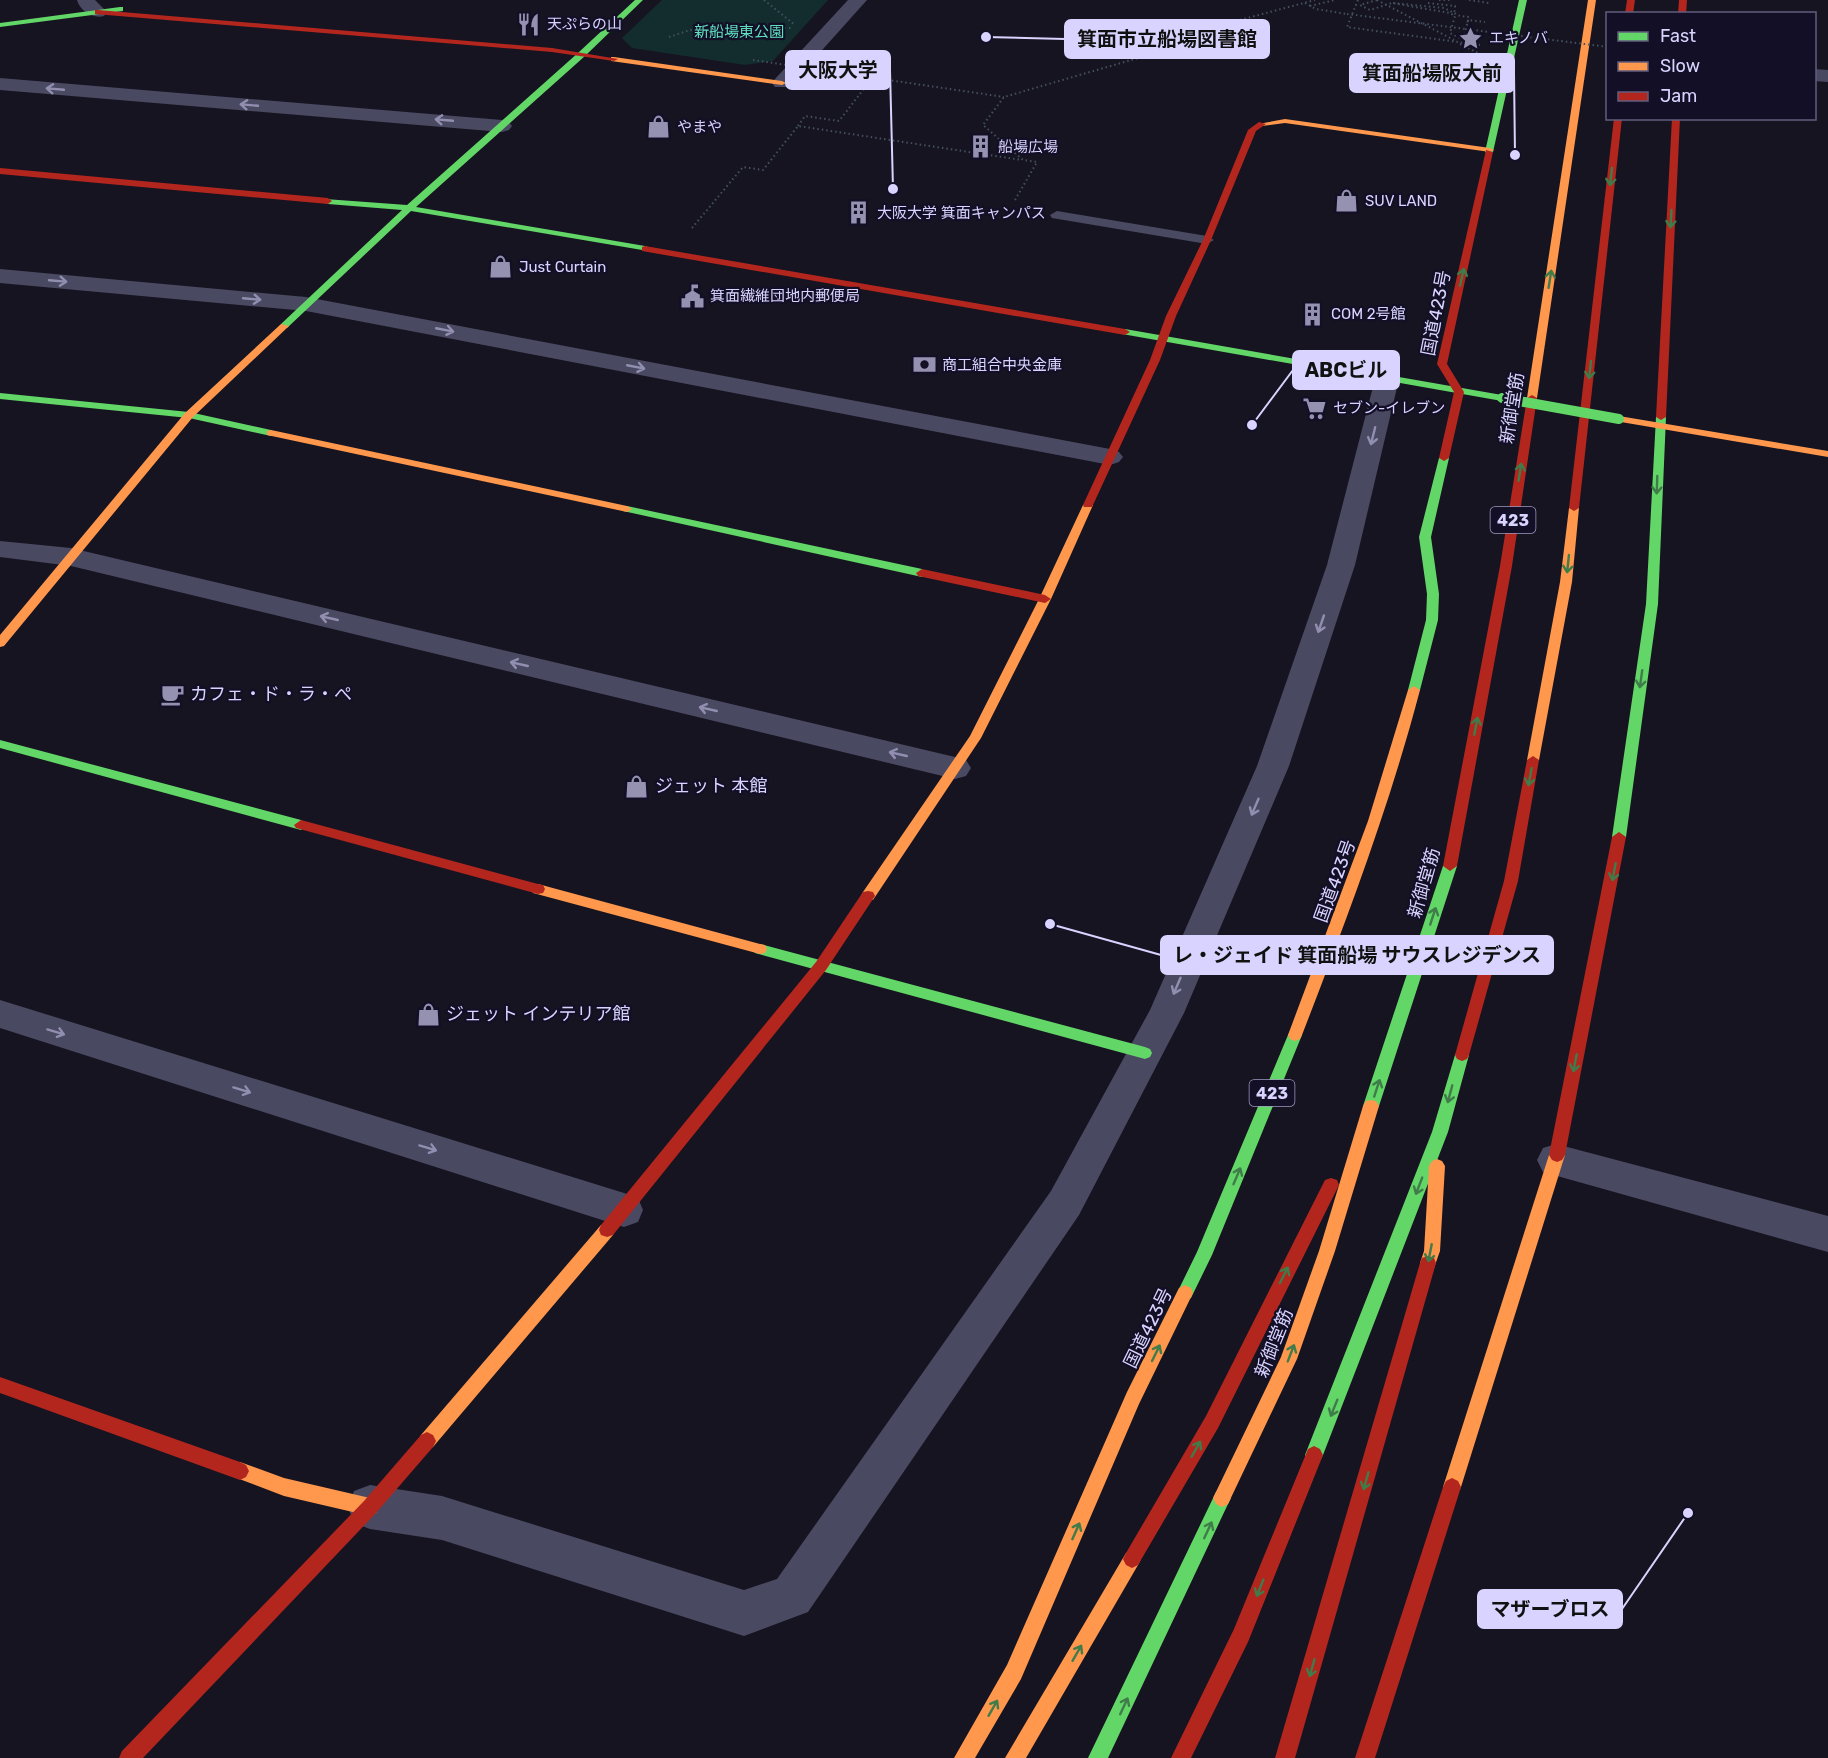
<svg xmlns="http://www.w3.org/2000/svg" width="1828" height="1758" viewBox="0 0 1828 1758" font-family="Rubik,'Noto Sans JP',sans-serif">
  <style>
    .green { fill: #132c2d }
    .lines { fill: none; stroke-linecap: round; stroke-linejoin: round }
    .path { stroke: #44505f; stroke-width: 2; stroke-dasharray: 1.5 3; stroke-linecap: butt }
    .lane { fill: #4a4962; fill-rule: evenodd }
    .street { fill: #4a4962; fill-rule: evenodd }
    .fast { fill: #63d668; fill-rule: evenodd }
    .slow { fill: #ff974d; fill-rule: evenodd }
    .jam { fill: #b3261e; fill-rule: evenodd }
    .path-bridge { stroke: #44505f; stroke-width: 2; stroke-dasharray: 1.5 3; stroke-linecap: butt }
    .fast-bridge { stroke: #63d668; stroke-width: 10 }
    .oneway { stroke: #928eb0 }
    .oneway2 { stroke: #3f7c4a }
    .labels { text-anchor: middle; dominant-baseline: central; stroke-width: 4.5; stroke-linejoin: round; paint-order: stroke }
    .far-poi-label { font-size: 15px; fill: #d9d4ff; stroke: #130f26; text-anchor: start }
    .far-park-label { font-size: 15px; fill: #5fe0c0; stroke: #130f26 }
    .shield { fill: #130f26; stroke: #9e99be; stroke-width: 1.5 }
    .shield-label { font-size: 16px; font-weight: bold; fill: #d9d4ff }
    .street-label { font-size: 18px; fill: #d9d4ff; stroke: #130f26 }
    .poi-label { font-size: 18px; fill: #d9d4ff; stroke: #130f26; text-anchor: start }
    .leader { fill: none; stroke: #d9d4ff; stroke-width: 2 }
    .callout-dot { fill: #d9d4ff; stroke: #130f26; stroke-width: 2 }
    .callout { fill: #d9d4ff; stroke: #d9d4ff; stroke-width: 2 }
    .callout-label { font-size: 20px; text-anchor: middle; font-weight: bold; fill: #111 }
  </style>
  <rect width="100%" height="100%" fill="#161421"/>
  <path class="green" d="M662,0H828L773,61L745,65L632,48L622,38Z"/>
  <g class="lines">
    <path class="path" d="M764,0L795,25
      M1358,0L1347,27L1480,45
      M1377,0L1360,5L1370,10L1392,3L1450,13L1455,16L1450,33L1468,42
      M1377,0L1454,40
      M1439,0H1450
      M1469,0L1489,3
      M1305,3L1316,9L1347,14
      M1393,3L1444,8L1460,16L1469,17L1463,40
      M1428,3L1455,6L1454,15
      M1310,6L1335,0
      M1467,22L1469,20L1485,22
      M669,37L690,30L720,33L761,28H792
      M1460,44L1480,54
      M834,72L1004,97
      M798,126L805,116L839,121L873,77
      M1015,200L1037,162L1023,160L983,125L1004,97L1231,31L1221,25L1315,0
      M692,228L743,167L763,170L798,126L1022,160"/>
    <path class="lane" d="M1057,211L1207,236L1214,240L1207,244L1052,218L1050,215Z"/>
    <path class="street" d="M77,0H95L107,12L104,16C93,19 80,11 77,0Z
      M848,0H867L789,87H775L772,83L775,79Z
      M1814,69L1828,70V82L1814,81Z
      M0,78L502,120L509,122L512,126L509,130L502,132L0,90Z
      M0,269L306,297L1110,449L1119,452L1123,457L1119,462L1110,465L306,311L0,283Z
      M1387,372L1396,374L1399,379L1355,565L1289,766L1184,1013L1079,1215L808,1612L744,1636L442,1540L370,1529L354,1523L348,1507L354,1491L370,1485L442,1496L744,1590L777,1579L1051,1191L1150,1010L1257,766L1327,565L1375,379L1378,374Z
      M0,541L71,548L955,757L966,760L971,768L966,776L955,779L71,566L0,557Z
      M0,1000L624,1193L638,1198L643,1210L638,1222L624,1227L0,1028Z
      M1556,1144L1828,1216V1252L1543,1172L1537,1160L1543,1148Z"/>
    <path class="fast" d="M635,0H643L585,56L416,207L645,246L648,247V251L411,211L287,328H281V324L402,210L328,204L325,203V199L407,205L579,52Z
      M1519,0H1527L1493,152L1489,154L1485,152Z
      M120,7H123V11L0,27V23Z
      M1125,329L1502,395L1507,398L1502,401L1122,334L1120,332Z
      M0,393L189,412L271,430L276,433L271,436L189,418L0,399Z
      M1661,414L1666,417L1658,604L1626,837L1619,842L1612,837L1646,604L1656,417Z
      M1444,455L1449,458L1431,537L1439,594L1438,620L1420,690L1414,694L1408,690L1426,620L1427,594L1419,537L1439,458Z
      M627,506L922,569L928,573L922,577L623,511V507Z
      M0,740L301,820L308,825L301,830L0,748Z
      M1450,861L1457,866L1379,1106L1376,1111L1371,1112L1366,1111L1363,1106L1443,866Z
      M760,944L1145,1047L1150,1049L1152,1053L1150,1057L1145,1059L755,953L753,949L755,945Z
      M1295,1029L1300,1031L1302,1035L1212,1255L1191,1298L1185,1301L1179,1298L1177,1293L1197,1252L1288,1035L1290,1031Z
      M1462,1049L1467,1051L1469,1055L1448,1132L1323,1455L1320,1461L1314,1464L1308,1461L1305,1455L1432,1132L1455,1055L1457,1051Z
      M1222,1489L1228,1492L1231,1498L1228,1504L1108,1758H1088L1216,1492Z"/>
    <path class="slow" d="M1588,0H1596L1537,398L1532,401L1527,398Z
      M614,57L782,81L786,83L782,85L611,61V57Z
      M1285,119L1490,148L1494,150L1490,152L1285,123L1262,126L1258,124Z
      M281,324L289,326L193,417L4,646L0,647V635L185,413Z
      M1619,416L1828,451V457L1615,421V417Z
      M271,430L627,506L632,509L627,512L267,435V431Z
      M1088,502L1093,505L1051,599L981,738L873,900H863L861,896L863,892L970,736L1039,599L1083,505Z
      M1574,505L1579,508L1572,582L1539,760L1533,764L1527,760L1560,582L1569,508Z
      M1414,686L1420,690C1389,808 1346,921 1302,1035L1300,1039L1295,1041L1290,1039L1288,1035L1368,821L1408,690Z
      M538,884L760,944L765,945L767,949L765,953L760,954L533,893L531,889L533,885Z
      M1371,1100L1376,1101L1379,1106L1335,1251L1297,1359L1228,1504L1222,1507L1216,1504L1213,1498L1281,1357L1319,1251L1363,1106L1366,1101Z
      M1557,1148L1562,1150L1565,1155L1461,1487L1458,1493L1452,1496L1446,1493L1443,1487L1549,1155L1552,1150Z
      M1437,1159L1442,1161L1445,1166L1440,1251L1434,1268L1428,1270L1422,1268L1420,1263L1424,1251L1429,1166L1432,1161Z
      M607,1223L613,1225L615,1230L613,1235L433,1447L427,1450L421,1447L418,1441L421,1435L601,1225Z
      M1185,1285L1191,1288L1193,1293L1139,1404L1021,1679L975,1758H954L1007,1665L1127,1392L1179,1288Z
      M240,1462L284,1478L370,1498L376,1501L379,1507L376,1513L370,1516L284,1496L234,1477L231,1471L234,1465Z
      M1132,1550L1138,1553L1141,1559L1138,1565L1026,1758H1005L1126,1553Z"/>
    <path class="jam" d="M1627,0H1635L1633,14H1625Z
      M1679,0H1687L1686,14H1678Z
      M98,10L552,48L618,59L614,61L552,52L95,14V10Z
      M1614,118H1622L1579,508L1574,511L1569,508Z
      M1672,118H1680L1666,417L1661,420L1656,417Z
      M1259,122L1266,124L1256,131L1211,240L1176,316L1160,360L1093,505L1092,507H1084L1083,505L1150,360L1166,316L1203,240L1248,130Z
      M1486,150L1493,152L1447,364L1464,392L1449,458L1444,461L1439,458L1454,392L1437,364Z
      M0,168L328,198L332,201L328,204L0,174Z
      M645,246L1125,329L1130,332L1125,335L642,251V247Z
      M1532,395L1537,398L1512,566L1457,866L1450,871L1443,866L1500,566L1527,398Z
      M922,569L1045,595L1051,599L1045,603L918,576L916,573Z
      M1533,756L1539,760L1518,881L1469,1055L1467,1059L1462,1061L1457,1059L1455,1055L1504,881L1527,760Z
      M301,820L538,884L543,885L545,889L543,893L538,894L296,828L294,825Z
      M1619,832L1626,837L1565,1155L1562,1160L1557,1162L1552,1160L1549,1155L1612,837Z
      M868,891L873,892L875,896L826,970L613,1235L607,1237L601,1235L599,1230L601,1225L816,962L863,892Z
      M1331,1178L1337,1180L1339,1185L1218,1428L1138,1565L1132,1568L1126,1565L1123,1559L1126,1553L1206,1416L1325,1180Z
      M1428,1256L1434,1258L1436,1263L1295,1758H1275L1420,1263L1422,1258Z
      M0,1377L240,1462L246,1465L249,1471L246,1477L240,1480L0,1393Z
      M427,1432L433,1435L436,1441L433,1447L376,1513L143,1758H119L122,1751L364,1501L421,1435Z
      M1314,1446L1320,1449L1323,1455L1248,1642L1191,1758H1171L1234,1629L1308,1449Z
      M1452,1478L1458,1481L1461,1487L1375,1758H1355L1443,1487L1446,1481Z"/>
    <path class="path-bridge" d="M1347,14L1608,47
      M753,60L834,72"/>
    <path class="fast-bridge" d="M1502,398L1619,419"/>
  </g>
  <defs><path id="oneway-shaft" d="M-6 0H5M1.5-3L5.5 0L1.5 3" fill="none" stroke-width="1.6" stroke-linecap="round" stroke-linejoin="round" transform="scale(1.5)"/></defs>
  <g class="oneway">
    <use href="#oneway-shaft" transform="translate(55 89) rotate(-175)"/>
    <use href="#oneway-shaft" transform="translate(249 105) rotate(-175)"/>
    <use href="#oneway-shaft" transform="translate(444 120) rotate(-175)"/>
    <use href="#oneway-shaft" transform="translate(58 281) rotate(5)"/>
    <use href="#oneway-shaft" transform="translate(252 299) rotate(5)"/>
    <use href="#oneway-shaft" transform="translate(445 330) rotate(11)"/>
    <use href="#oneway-shaft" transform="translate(636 367) rotate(11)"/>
    <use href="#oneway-shaft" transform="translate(1373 436) rotate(104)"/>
    <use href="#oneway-shaft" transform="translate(329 618) rotate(-167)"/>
    <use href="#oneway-shaft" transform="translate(1321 624) rotate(109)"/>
    <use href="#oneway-shaft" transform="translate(519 664) rotate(-167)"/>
    <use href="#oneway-shaft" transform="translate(708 709) rotate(-167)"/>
    <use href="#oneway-shaft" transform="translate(898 754) rotate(-167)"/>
    <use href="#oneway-shaft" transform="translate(1255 807) rotate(113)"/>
    <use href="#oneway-shaft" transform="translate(1177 986) rotate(113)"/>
    <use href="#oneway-shaft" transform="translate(56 1032) rotate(17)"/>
    <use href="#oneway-shaft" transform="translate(242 1090) rotate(17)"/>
    <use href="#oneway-shaft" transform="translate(428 1148) rotate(17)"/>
  </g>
  <g class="oneway2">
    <use href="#oneway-shaft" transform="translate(1611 177) rotate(96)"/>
    <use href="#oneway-shaft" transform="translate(1671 219) rotate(93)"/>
    <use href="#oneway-shaft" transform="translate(1462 277) rotate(-77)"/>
    <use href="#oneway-shaft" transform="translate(1550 279) rotate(-81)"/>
    <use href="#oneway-shaft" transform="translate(1590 370) rotate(96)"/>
    <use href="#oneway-shaft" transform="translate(1520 472) rotate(-81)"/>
    <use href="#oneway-shaft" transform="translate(1657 485) rotate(92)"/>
    <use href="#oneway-shaft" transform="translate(1568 564) rotate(96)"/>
    <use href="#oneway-shaft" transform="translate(1641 679) rotate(98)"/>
    <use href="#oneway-shaft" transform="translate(1476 726) rotate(-79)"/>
    <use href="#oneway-shaft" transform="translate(1530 777) rotate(100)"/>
    <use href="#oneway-shaft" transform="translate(1614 872) rotate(101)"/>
    <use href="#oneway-shaft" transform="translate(1433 916) rotate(-72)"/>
    <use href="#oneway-shaft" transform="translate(1575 1063) rotate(101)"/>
    <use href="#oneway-shaft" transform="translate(1377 1088) rotate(-72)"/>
    <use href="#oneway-shaft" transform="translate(1450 1094) rotate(105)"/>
    <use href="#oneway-shaft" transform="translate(1237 1176) rotate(-67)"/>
    <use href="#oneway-shaft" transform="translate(1419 1186) rotate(111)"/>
    <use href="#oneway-shaft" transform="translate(1430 1253) rotate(101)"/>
    <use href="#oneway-shaft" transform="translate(1284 1275) rotate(-63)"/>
    <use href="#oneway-shaft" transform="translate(1156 1353) rotate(-64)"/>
    <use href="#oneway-shaft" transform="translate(1291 1353) rotate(-69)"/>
    <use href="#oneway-shaft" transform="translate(1334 1408) rotate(112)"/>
    <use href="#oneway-shaft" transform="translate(1196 1449) rotate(-60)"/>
    <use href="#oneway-shaft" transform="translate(1366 1481) rotate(106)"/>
    <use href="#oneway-shaft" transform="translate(1208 1530) rotate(-65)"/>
    <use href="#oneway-shaft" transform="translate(1076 1531) rotate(-66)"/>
    <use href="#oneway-shaft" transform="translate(1260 1588) rotate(112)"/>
    <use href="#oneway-shaft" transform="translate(1077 1653) rotate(-60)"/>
    <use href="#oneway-shaft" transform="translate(1312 1668) rotate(106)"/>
    <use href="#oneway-shaft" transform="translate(1124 1706) rotate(-65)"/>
    <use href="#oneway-shaft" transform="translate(993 1708) rotate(-60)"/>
  </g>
  <defs>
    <symbol id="restaurant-bare" viewBox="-9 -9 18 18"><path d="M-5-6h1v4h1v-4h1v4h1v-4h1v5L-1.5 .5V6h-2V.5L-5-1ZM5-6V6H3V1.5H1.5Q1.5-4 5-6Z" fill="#9591b1" stroke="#130f26" stroke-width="2.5" paint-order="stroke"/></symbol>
    <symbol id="sight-bare" viewBox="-9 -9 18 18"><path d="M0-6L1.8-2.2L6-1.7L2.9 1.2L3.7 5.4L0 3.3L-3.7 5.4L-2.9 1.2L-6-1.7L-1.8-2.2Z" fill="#9591b1" stroke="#130f26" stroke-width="2.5" paint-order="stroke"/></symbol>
    <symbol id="shop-bare" viewBox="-9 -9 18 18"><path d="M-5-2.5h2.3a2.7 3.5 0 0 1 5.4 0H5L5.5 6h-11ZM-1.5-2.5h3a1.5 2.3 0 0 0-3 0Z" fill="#9591b1" stroke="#130f26" stroke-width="2.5" paint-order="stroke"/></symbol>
    <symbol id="building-bare" viewBox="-9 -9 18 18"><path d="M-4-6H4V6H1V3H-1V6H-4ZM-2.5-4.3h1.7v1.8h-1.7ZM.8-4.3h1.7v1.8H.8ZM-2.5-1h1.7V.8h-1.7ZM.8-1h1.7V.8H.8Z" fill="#9591b1" stroke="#130f26" stroke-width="2.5" paint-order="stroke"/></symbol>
    <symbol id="civic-bare" viewBox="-9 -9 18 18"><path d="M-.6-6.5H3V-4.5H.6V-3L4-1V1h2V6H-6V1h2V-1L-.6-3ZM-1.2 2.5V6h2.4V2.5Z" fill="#9591b1" stroke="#130f26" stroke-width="2.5" paint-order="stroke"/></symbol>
    <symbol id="bank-bare" viewBox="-9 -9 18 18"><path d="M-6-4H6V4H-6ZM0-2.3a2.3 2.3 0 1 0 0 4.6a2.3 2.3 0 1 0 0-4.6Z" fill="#9591b1" stroke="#130f26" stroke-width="2.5" paint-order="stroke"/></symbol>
    <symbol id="supermarket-bare" viewBox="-9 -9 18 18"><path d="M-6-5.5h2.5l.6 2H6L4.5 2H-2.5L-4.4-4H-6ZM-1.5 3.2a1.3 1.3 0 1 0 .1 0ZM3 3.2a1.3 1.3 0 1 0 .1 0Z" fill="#9591b1" stroke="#130f26" stroke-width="2.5" paint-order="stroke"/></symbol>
    <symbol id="cafe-bare" viewBox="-9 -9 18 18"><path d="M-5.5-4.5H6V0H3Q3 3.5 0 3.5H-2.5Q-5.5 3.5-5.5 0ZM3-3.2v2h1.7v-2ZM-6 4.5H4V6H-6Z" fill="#9591b1" stroke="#130f26" stroke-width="2.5" paint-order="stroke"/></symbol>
  </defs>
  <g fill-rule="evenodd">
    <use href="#restaurant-bare" x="512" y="8" width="33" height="33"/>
    <use href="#sight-bare" x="1454" y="22" width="33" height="33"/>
    <use href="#shop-bare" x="642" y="110" width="33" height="33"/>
    <use href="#building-bare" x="964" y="130" width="33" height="33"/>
    <use href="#shop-bare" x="1330" y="184" width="33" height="33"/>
    <use href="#building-bare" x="842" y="196" width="33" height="33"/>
    <use href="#shop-bare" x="484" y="250" width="33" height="33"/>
    <use href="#civic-bare" x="676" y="280" width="33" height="33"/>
    <use href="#building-bare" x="1296" y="298" width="33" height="33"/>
    <use href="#bank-bare" x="908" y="348" width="33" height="33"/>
    <use href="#supermarket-bare" x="1298" y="392" width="33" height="33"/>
    <use href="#cafe-bare" x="156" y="678" width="33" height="33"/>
    <use href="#shop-bare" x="620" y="770" width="33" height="33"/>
    <use href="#shop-bare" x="412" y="998" width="33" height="33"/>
  </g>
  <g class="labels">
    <g class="far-poi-label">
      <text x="547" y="24">天ぷらの山</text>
      <text x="1489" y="38">エキノバ</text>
      <text x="677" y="127">やまや</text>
      <text x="998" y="147">船場広場</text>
      <text x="1365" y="201">SUV LAND</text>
      <text x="877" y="213">大阪大学 箕面キャンパス</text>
      <text x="519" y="267">Just Curtain</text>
      <text x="710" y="296">箕面繊維団地内郵便局</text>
      <text x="1331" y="314">COM 2号館</text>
      <text x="942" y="365">商工組合中央金庫</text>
      <text x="1333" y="408">セブン-イレブン</text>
    </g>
    <g class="far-park-label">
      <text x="739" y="32">新船場東公園</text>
    </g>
    <g class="shield">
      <rect x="1490.5" y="507" width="45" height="26" rx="4.5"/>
      <rect x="1249.5" y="1080" width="45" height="26" rx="4.5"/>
    </g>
    <g class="shield-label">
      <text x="1513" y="520">423</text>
      <text x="1272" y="1093">423</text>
    </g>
    <g class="street-label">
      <text transform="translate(1436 313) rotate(-79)">国道423号</text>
      <text transform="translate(1512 408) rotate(-81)">新御堂筋</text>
      <text transform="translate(1335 881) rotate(-70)">国道423号</text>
      <text transform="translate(1424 883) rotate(-74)">新御堂筋</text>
      <text transform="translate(1148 1328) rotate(-64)">国道423号</text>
      <text transform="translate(1274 1343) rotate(-68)">新御堂筋</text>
    </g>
    <g class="poi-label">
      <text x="190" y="694">カフェ・ド・ラ・ぺ</text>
      <text x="655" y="786">ジェット 本館</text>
      <text x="446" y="1014">ジェット インテリア館</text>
    </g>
  </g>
  <path class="leader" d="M986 37L1065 39M893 189L890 70M1515 155L1514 73M1252 425L1293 370M1050 924L1161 955M1688 1513L1622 1609"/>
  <g class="callout-dot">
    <circle cx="986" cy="37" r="6"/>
    <circle cx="893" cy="189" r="6"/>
    <circle cx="1515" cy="155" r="6"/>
    <circle cx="1252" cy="425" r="6"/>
    <circle cx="1050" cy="924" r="6"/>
    <circle cx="1688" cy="1513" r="6"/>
  </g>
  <g class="callout">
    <rect x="1065" y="20" width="204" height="38" rx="6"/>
    <rect x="786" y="51" width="104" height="38" rx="6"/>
    <rect x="1350" y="54" width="164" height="38" rx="6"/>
    <rect x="1293" y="351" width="106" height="38" rx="6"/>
    <rect x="1161" y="936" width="392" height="38" rx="6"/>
    <rect x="1478" y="1590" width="144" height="38" rx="6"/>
  </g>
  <g class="callout-label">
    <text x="1167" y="46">箕面市立船場図書館</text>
    <text x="838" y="77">大阪大学</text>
    <text x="1432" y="80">箕面船場阪大前</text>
    <text x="1346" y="377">ABCビル</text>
    <text x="1357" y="962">レ・ジェイド 箕面船場 サウスレジデンス</text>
    <text x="1550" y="1616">マザーブロス</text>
  </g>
  <rect x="1606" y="12" width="210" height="108" fill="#130f26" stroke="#625e7d" stroke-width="1.5"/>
  <rect x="1618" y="32" width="30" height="9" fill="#63d668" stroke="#625e7d" stroke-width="1.5"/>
  <text x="1660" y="42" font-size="18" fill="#d9d4ff">Fast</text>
  <rect x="1618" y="62" width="30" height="9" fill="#ff974d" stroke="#625e7d" stroke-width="1.5"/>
  <text x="1660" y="72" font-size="18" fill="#d9d4ff">Slow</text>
  <rect x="1618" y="92" width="30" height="9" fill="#b3261e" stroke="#625e7d" stroke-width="1.5"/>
  <text x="1660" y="102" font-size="18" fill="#d9d4ff">Jam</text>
</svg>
